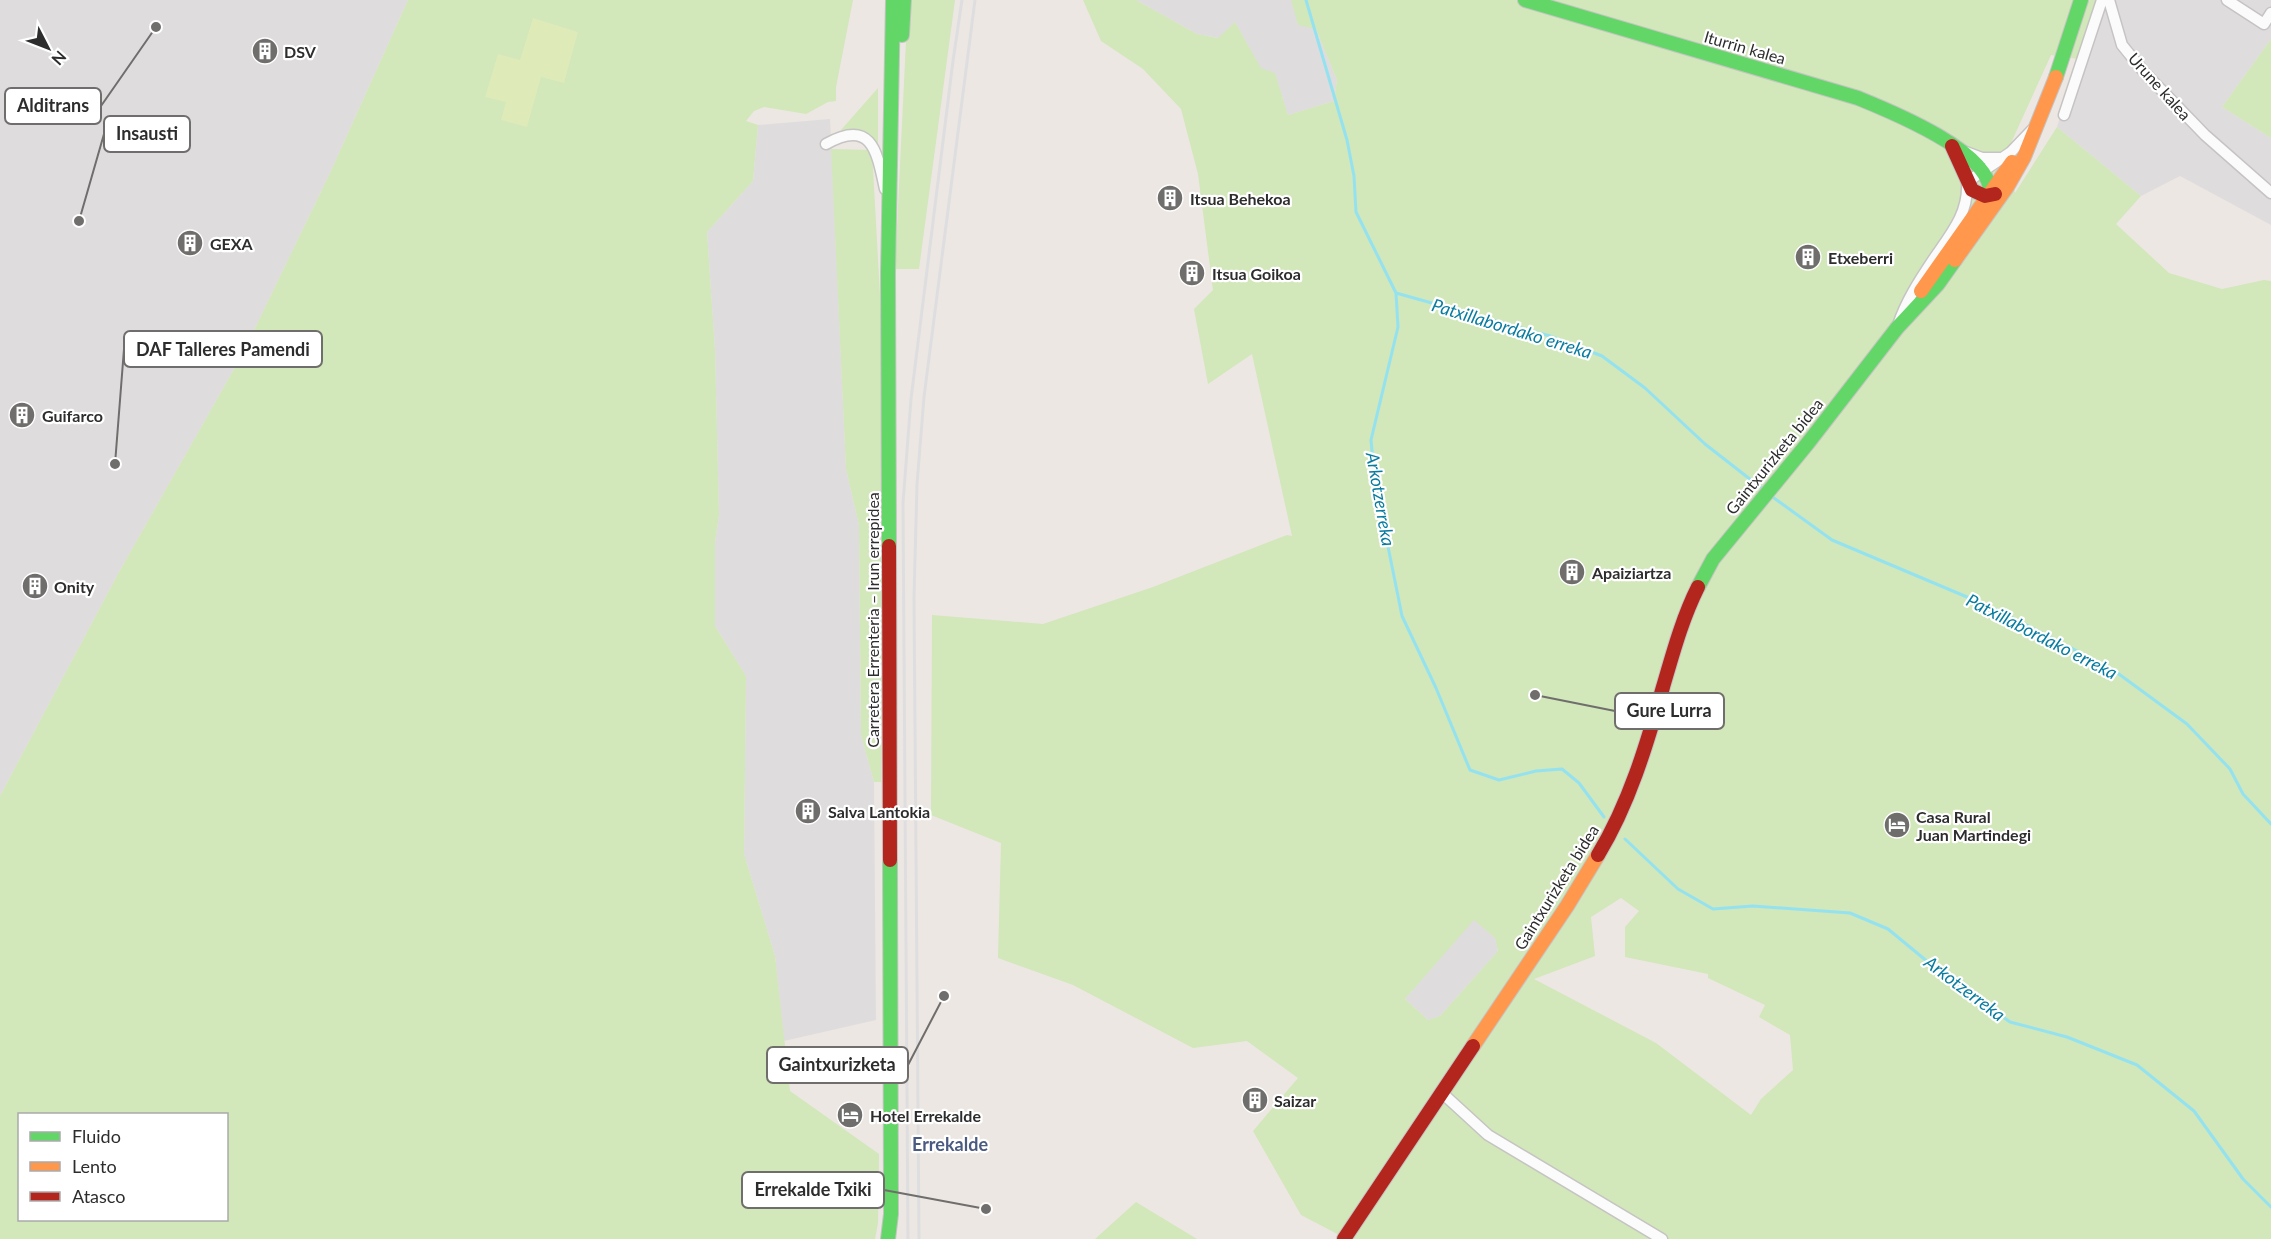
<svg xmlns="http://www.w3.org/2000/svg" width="2271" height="1239" viewBox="0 0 2271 1239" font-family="Lato,sans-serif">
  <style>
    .industrial { fill: #dfdcde }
    .green { fill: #d2e7ba; fill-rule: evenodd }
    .pitch { fill: #deebb8 }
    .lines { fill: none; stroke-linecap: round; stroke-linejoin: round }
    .stream { stroke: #94e2ef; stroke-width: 3 }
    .street-casing { stroke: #c5c4c3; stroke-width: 13 }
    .fast-casing { stroke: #c5c4c3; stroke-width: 16 }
    .slow-casing { stroke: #c5c4c3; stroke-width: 16 }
    .jam-casing { stroke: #c5c4c3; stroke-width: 16 }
    .street { stroke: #fcfbfb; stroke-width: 10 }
    .fast { stroke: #63d668; stroke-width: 14 }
    .slow { stroke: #ff974d; stroke-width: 14 }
    .jam { stroke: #b3261e; stroke-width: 14 }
    .rail { stroke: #dedee0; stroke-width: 3 }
    .labels { text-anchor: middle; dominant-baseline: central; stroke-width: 4.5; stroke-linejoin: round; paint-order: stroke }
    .street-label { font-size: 16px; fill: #2d2d2d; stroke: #fff }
    .poi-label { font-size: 16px; font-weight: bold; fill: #2d2d2d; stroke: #fff; text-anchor: start }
    .water-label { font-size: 18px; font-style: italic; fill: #087ca0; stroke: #fff }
    .neighbourhood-label { font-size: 18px; font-weight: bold; fill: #4b5a81; stroke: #fff }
    .leader { fill: none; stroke: #706e6c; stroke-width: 2 }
    .callout-dot { fill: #706e6c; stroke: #fff; stroke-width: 2 }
    .callout { fill: #fff; stroke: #706e6c; stroke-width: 2 }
    .callout-label { font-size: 18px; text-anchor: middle; font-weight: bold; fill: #2d2d2d }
  </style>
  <rect width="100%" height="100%" fill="#ece7e2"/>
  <path class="industrial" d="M0,0H408L330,173L242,355L119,572L0,796Z
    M1136,0H1304L1337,80L1334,101L1288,115L1275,74L1261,69L1235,22L1219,38L1197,34Z
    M2096,0H2271V39L2222,107L2271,138V225L2180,176L2141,196L2057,127Z
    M830,119L846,469L859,525L861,735L874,782L876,1020L784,1041L775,956L744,854L746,676L715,626V542L719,515L715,350L707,232L753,181L758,125Z
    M1474,919L1495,938L1498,951L1440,1016L1428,1020L1405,999Z"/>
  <path class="green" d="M408,0H853L836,87V101L828,102L806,114L764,107L754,111L746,121L758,125L753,181L707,232L715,350L719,515L715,542V626L746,676L744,854L775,956L790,1091L879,1154L878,1223L875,1239H0V796L119,572L242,355L330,173ZM20,1114H226V1220H20Z
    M908,0H955L919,269H895Z
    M1083,0H1136L1197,34L1218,38L1235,22L1261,68L1275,73L1288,115L1334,101L1337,80L1316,29L1298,25L1291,0H2096L2078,59L2051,55L2006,154L2015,193L2057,127L2141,196L2116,224L2169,273L2222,289L2264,280L2271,281V1239H1347L1301,1215L1253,1131L1298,1078L1247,1041L1193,1048L1073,985L998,958L1001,843L931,815L932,615L1043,624L1153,587L1287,535L1292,536L1252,354L1208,384L1194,309L1213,290L1198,174L1181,109L1143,69L1101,41ZM1621,898L1639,911L1625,927V957L1708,974V978L1765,1005L1759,1017L1790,1035L1793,1070L1761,1099L1751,1115L1656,1043L1534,979L1595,956L1591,917ZM1474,920L1495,938L1498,951L1440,1016L1428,1020L1405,999Z
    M2271,39V138L2222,107Z
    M878,88V145C867,131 857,128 841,130Z
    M831,149L872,150L883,351L881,782H874L861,735L859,525L846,469Z
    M1136,1202L1197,1239H1095Z"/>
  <path class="pitch" d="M533,18L578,32L564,83L541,77L527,127L501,120L506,102L485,97L498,54L520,60Z"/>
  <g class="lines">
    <path class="stream" d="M1306,0L1347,140L1354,176L1356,212L1396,293L1398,327L1371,440L1375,482L1402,616L1436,688L1470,770L1499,780L1536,771L1562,769L1579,783L1604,817
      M1396,293L1550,336L1602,356L1645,388L1705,444L1760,487
      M1774,498L1832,540L1993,608L2112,669L2187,724L2230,769L2243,794L2271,824
      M1625,839L1678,889L1713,909L1753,906L1850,913L1888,929L1940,972L2010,1022L2067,1037L2137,1065L2194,1111L2243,1179L2271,1207"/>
    <defs>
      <path id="street" d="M2109,0L2122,45L2144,72L2205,135L2271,193
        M2227,0L2264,24L2271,13
        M2064,115L2102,0
        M826,144C872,118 877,152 885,189
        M1966,152L1982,158H2003
        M1898,325C1906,301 1919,281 1933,260C1950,235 1969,214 1967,182L2011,152L2032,130
        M1441,1092L1488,1135L1662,1239"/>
      <path id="fast" d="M1525,0L1858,98C1890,111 1992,152 1990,193C1989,199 1986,206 1984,211
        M902,35L904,0
        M2056,77L2081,0
        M889,546L888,273L893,0
        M1698,587L1713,559L1808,443L1897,328L1938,284L1955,260
        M888,1239L891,1214L890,860"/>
      <path id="slow" d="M1955,260L2007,187L2024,157L2056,77
        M1921,291L2012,162
        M1473,1046L1567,906L1598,855"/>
      <path id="jam" d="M1952,146L1972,190L1985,196L1995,194
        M889,546L890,860
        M1598,855C1629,804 1647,744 1663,687C1673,653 1682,619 1698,587
        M1344,1239L1473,1046"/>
    </defs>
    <use href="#street" class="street-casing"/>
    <use href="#fast" class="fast-casing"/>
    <use href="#slow" class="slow-casing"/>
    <use href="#jam" class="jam-casing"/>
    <use href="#street" class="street"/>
    <use href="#fast" class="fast"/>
    <use href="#slow" class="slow"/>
    <use href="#jam" class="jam"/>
    <path class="rail" d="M908,1239L903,503L911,399L953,61L962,0
      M919,1239L914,597L917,484L924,397L975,0"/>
  </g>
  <defs>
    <symbol id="building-disc" viewBox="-11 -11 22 22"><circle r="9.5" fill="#706e6c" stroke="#fff"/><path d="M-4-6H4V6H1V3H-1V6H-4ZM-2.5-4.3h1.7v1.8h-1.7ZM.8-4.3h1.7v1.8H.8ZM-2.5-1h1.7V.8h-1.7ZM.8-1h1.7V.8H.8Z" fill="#fff"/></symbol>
    <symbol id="hotel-disc" viewBox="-11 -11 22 22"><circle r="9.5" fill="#706e6c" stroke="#fff"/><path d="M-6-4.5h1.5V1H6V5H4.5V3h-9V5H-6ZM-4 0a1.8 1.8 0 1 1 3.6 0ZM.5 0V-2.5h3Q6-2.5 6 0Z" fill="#fff"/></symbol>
  </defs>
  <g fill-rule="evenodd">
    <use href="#building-disc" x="250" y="36" width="30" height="30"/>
    <use href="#building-disc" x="1155" y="183" width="30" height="30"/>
    <use href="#building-disc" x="175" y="228" width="30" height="30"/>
    <use href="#building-disc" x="1793" y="242" width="30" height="30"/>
    <use href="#building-disc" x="1177" y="258" width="30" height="30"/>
    <use href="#building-disc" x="7" y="400" width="30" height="30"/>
    <use href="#building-disc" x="1557" y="557" width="30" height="30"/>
    <use href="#building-disc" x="20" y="571" width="30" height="30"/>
    <use href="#building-disc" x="793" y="796" width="30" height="30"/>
    <use href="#hotel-disc" x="1882" y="810" width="30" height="30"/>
    <use href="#building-disc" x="1240" y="1085" width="30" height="30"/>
    <use href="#hotel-disc" x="835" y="1100" width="30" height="30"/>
  </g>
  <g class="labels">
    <g class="street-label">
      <text transform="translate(1745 47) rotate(16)">Iturrin kalea</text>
      <text transform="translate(2160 86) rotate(48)">Urune kalea</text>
      <text transform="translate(1774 456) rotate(-51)">Gaintxurizketa bidea</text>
      <text transform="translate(872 620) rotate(-90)">Carretera Errenteria – Irun errepidea</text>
      <text transform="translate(1556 887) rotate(-58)">Gaintxurizketa bidea</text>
    </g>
    <g class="poi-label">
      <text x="284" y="51">DSV</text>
      <text x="1190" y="198">Itsua Behekoa</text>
      <text x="210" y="243">GEXA</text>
      <text x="1828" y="257">Etxeberri</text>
      <text x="1212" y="273">Itsua Goikoa</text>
      <text x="42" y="415">Guifarco</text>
      <text x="1592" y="572">Apaiziartza</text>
      <text x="54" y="586">Onity</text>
      <text x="828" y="811">Salva Lantokia</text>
      <text x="1916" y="816">Casa Rural<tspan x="1916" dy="18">Juan Martindegi</tspan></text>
      <text x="1274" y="1100">Saizar</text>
      <text x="870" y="1115">Hotel Errekalde</text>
    </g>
    <g class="water-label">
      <text transform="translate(1512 328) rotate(17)">Patxillabordako erreka</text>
      <text transform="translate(1381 499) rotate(80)">Arkotzerreka</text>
      <text transform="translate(2042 636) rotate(27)">Patxillabordako erreka</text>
      <text transform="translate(1965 988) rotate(37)">Arkotzerreka</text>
    </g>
    <g class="neighbourhood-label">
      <text x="950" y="1144">Errekalde</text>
    </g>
  </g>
  <path class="leader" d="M156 27L101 106M79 221L104 134M115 464L124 349M1535 695L1615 711M944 996L908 1065M986 1209L884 1190"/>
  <g class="callout-dot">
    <circle cx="156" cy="27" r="6"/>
    <circle cx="79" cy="221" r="6"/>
    <circle cx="115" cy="464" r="6"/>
    <circle cx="1535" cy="695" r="6"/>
    <circle cx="944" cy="996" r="6"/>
    <circle cx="986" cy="1209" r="6"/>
  </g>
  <g class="callout">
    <rect x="5" y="88" width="96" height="36" rx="6"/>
    <rect x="104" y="116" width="86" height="36" rx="6"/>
    <rect x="124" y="331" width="198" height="36" rx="6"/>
    <rect x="1615" y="693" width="109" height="36" rx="6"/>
    <rect x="767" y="1047" width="141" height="36" rx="6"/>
    <rect x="742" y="1172" width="142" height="36" rx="6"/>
  </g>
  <g class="callout-label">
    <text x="53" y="112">Alditrans</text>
    <text x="147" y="140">Insausti</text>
    <text x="223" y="356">DAF Talleres Pamendi</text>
    <text x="1669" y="717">Gure Lurra</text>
    <text x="837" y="1071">Gaintxurizketa</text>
    <text x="813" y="1196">Errekalde Txiki</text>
  </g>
  <rect x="18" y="1113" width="210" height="108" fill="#ffffff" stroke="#ababab" stroke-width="1.5"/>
  <rect x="30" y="1132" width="30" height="9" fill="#63d668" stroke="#ababab" stroke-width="1.5"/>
  <text x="72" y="1143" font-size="18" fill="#2d2d2d">Fluido</text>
  <rect x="30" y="1162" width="30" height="9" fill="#ff974d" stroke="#ababab" stroke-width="1.5"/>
  <text x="72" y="1173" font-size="18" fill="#2d2d2d">Lento</text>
  <rect x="30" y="1192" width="30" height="9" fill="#b3261e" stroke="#ababab" stroke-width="1.5"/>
  <text x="72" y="1203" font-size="18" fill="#2d2d2d">Atasco</text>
  <g transform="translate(48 48) rotate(132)" stroke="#ffffff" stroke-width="4.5" paint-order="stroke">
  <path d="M0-4.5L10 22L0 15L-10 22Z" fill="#2d2d2d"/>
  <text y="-9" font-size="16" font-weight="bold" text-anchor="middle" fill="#2d2d2d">N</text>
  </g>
</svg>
